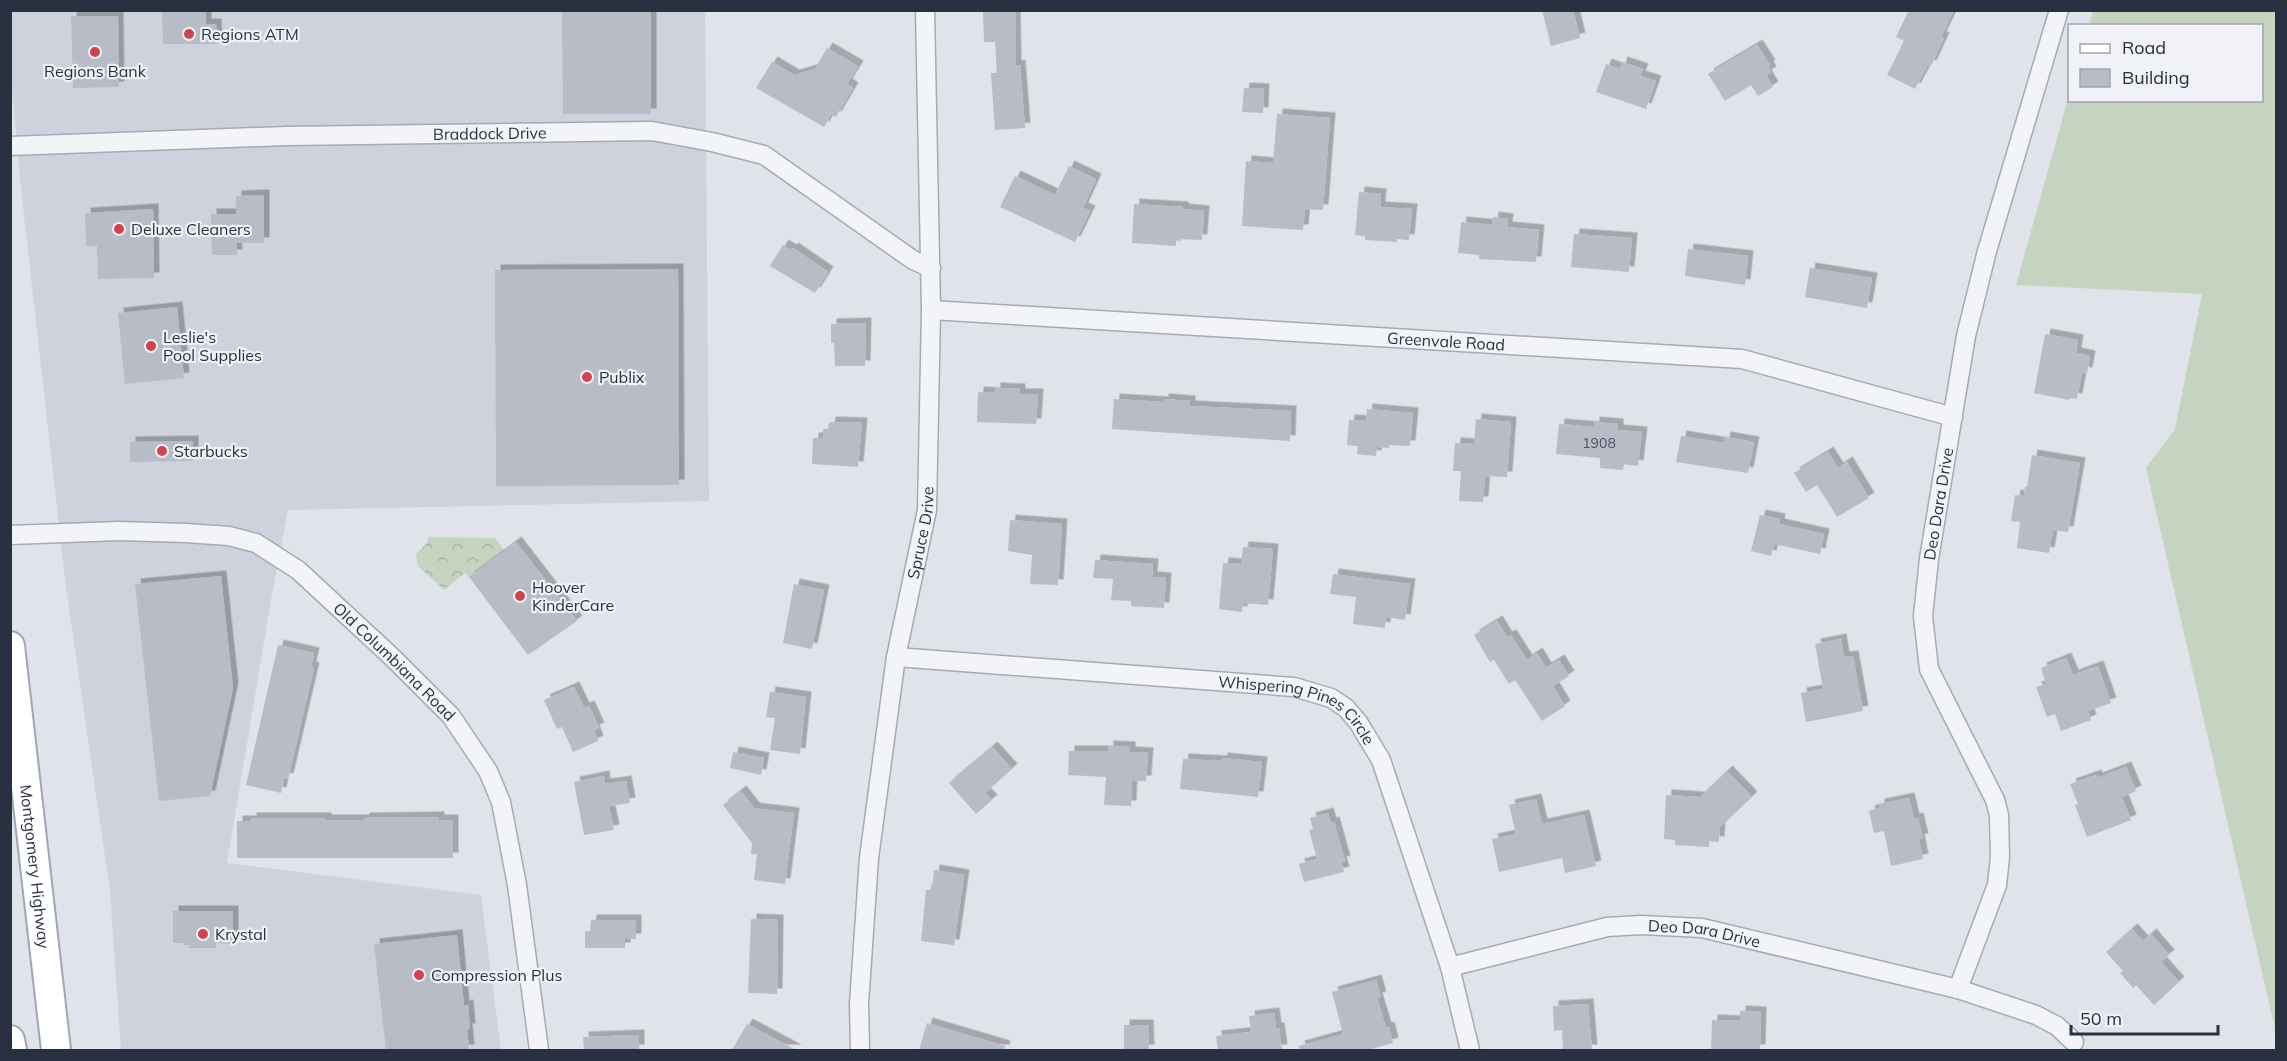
<svg xmlns="http://www.w3.org/2000/svg" width="2287" height="1061" viewBox="0 0 2287 1061" font-family="Mulish,sans-serif">
  <style>
    .built { fill: #ced2dc }
    .grass { fill: #c4d4c1 }
    .park { fill: url(#park-crowns) }
    .building { fill: #b7bcc6; filter: url(#shadow) }
    .lines { fill: none; stroke-linecap: round; stroke-linejoin: round }
    .minor-casing { stroke: #a5aab4; stroke-width: 21 }
    .primary-casing { stroke: #9fa6b6; stroke-width: 32 }
    .minor { stroke: #f3f4f8; stroke-width: 18 }
    .primary { stroke: #fff; stroke-width: 28 }
    .poi-dot { fill: #d2424d; stroke: #f0f2f7; stroke-width: 2 }
    .labels { text-anchor: middle; dominant-baseline: central; stroke-width: 4.5; stroke-linejoin: round; paint-order: stroke }
    .number-label { font-size: 14px; fill: #4c5362 }
    .poi-label { font-size: 16px; fill: #283041; stroke: #f0f2f7; text-anchor: start }
    .street-label { font-size: 16px; fill: #283041; stroke: #f0f2f7 }
  </style>
  <defs>
    <pattern id="park-crowns" width="20" height="18" patternUnits="userSpaceOnUse" patternTransform="scale(1.5)"><rect width="20" height="18" fill="#c4d4c1"/><path d="M2 6a3 3 0 1 1 6 0M12 15a3 3 0 1 1 6 0" fill="none" stroke="#a8b6a7"/></pattern>
    <filter id="shadow"><feDropShadow dx="5.5" dy="-5.5" stdDeviation="0" flood-color="#0004"/></filter>
  </defs>
  <rect width="100%" height="100%" fill="#e0e3ea"/>
  <path class="built" d="M10,11H705L709,501L288,510L271,600L227,863L481,895L501,1050H121L110,891L66,588L21,189L11,79Z"/>
  <path class="grass" d="M2093,11H2276V1033L2146,468L2175,429L2202,294L2016,285L2069,95L2070,100H2262V26L2089,25Z"/>
  <path class="park" d="M428,537L495,538L504,550L469,577L465,573L444,590L418,566L416,554L428,542Z"/>
  <path class="building" d="M162,10H206V24H216L217,44H163Z
    M562,10H651V114H563Z
    M983,10H1015L1016,66L1020,65L1025,128L995,130L991,73H997L995,42H984Z
    M1542,10H1573L1580,38L1551,46Z
    M1909,10H1954L1941,37L1944,38L1931,66L1928,65L1915,89L1887,75L1904,41L1896,37Z
    M71,16H118L119,87L73,88Z
    M1757,45L1770,65L1768,66L1771,72L1766,75L1773,87L1758,96L1751,85L1725,101L1708,74Z
    M827,48L858,66L847,84L853,88L836,117L831,114L824,127L756,88L772,62L794,75L815,69Z
    M1622,62L1643,69L1640,76L1656,81L1646,109L1596,92L1606,64L1620,69Z
    M1244,88L1264,89L1263,113L1242,112Z
    M1277,114L1330,118L1323,210L1305,209L1303,230L1242,226L1246,161L1273,163Z
    M1069,166L1096,179L1083,208L1090,211L1075,242L1000,207L1015,176L1055,195Z
    M1359,192L1381,194L1380,207L1412,209L1409,240L1397,239V242L1365,240V236L1355,235Z
    M264,195V243H236L237,255H212L211,214H236V196Z
    M1134,204L1183,207V209L1204,211L1202,240L1176,239V246L1132,243Z
    M153,209L154,278L98,279L97,246H86L85,213Z
    M1493,217L1508,219L1507,227L1539,230L1536,262L1479,259V255L1458,253L1461,222L1492,225Z
    M1574,234L1632,238L1629,272L1571,267Z
    M783,245L791,250L793,248L828,272L815,293L770,266Z
    M1688,249L1748,256L1745,285L1685,276Z
    M1810,268L1872,278L1867,308L1805,297Z
    M678,269L679,485L496,486L495,270Z
    M177,307L184,378L125,384L118,313Z
    M866,323L865,366H835L834,343H831V324Z
    M2045,334L2078,340L2076,353L2090,356L2087,373L2082,372L2077,399L2069,398V400L2034,393Z
    M995,388L1020,389V394H1038L1036,424L977,422L978,392L995,393Z
    M1114,399L1163,402V399L1190,401V406L1291,411L1290,441L1112,429Z
    M1367,409L1413,413L1410,446L1389,445V448L1377,447L1376,456L1357,454L1358,446L1347,445L1349,420L1366,421Z
    M1476,419L1511,422L1507,477L1485,476L1483,502L1459,501L1461,471H1453L1455,443L1474,444Z
    M830,422L862,423L858,467L812,464L813,438H823V429H829Z
    M1594,422L1618,424V430L1642,432L1638,466L1624,464L1623,470L1600,468V458L1556,454L1559,424L1594,427Z
    M1681,436L1724,443L1725,437L1754,442L1748,473L1676,462Z
    M193,441V461L130,462V442Z
    M1828,452L1838,468L1847,462L1869,498L1837,517L1817,485L1806,492L1794,473Z
    M2032,455L2080,463L2068,532L2053,530L2049,553L2017,548L2020,522L2011,521L2015,495L2024,496L2025,487H2027Z
    M1760,515L1780,519L1779,524L1824,534L1820,554L1774,544L1771,556L1751,551Z
    M1010,520L1062,524L1058,585L1030,584L1032,555L1008,551Z
    M516,542L577,621L528,655L469,577Z
    M1243,547L1273,549L1268,605L1243,603L1242,612L1219,609L1223,563L1241,564Z
    M1095,560L1153,564L1152,577L1166,578L1164,608L1131,606V601L1111,600L1113,579L1093,578Z
    M1333,574L1410,584L1405,620L1386,617L1385,628L1353,624L1356,597L1330,594Z
    M221,576L233,688L210,796L159,801L135,584Z
    M794,584L824,590L812,649L783,643Z
    M1497,621L1507,637L1511,635L1527,660L1537,653L1546,668L1559,660L1569,676L1553,686L1565,706L1542,721L1515,680L1509,684L1494,660L1490,662L1474,635Z
    M1841,639L1844,657L1853,656L1863,711L1806,722L1801,693L1823,689L1815,644Z
    M278,645L314,653L311,667L314,668L288,779L284,778L281,793L246,785Z
    M2066,658L2073,675L2098,666L2111,703L2088,711L2091,720L2061,731L2055,714L2047,717L2036,687L2046,684L2041,668Z
    M574,687L584,708L589,706L599,728L594,730L598,741L573,752L562,727L557,729L544,700Z
    M770,692L806,697L800,754L770,750L775,718L766,717Z
    M1108,746L1130,747V752L1148,753L1146,781H1132L1131,806L1104,805L1106,777L1068,775L1069,751H1108Z
    M992,747L1012,769L985,793L992,800L976,814L949,783Z
    M733,752L764,758L761,775L730,768Z
    M1222,758L1262,762L1258,797L1180,789L1183,759L1222,761Z
    M2126,767L2136,791L2122,797L2131,820L2087,837L2075,805L2078,804L2070,784L2096,775L2097,778Z
    M1727,771L1752,797L1720,827L1719,842L1709,841V847L1675,845V840L1664,839L1666,795L1700,797Z
    M604,776L605,784L626,781L630,803L609,806L614,830L584,835L574,782Z
    M741,791L754,808L794,813L785,884L754,880L757,854H751L752,843L723,805Z
    M1909,798L1914,819L1918,818L1923,839H1919L1923,859L1891,866L1884,831L1874,833L1869,811L1879,808V804Z
    M1536,799L1542,824L1584,815L1596,866L1565,873L1562,858L1499,872L1492,839L1516,834L1509,805Z
    M1328,813L1331,823L1334,822L1345,861L1341,862L1344,872L1304,882L1299,864L1317,859L1309,830L1313,829L1310,818Z
    M439,817V820H453V858H237V821H251V818H326V820H364V818Z
    M934,870L964,875L954,945L921,941L926,890H932Z
    M173,911H233V944L216,943V948H189V945H184V943H173Z
    M751,919L778,920L777,994L748,993Z
    M591,920H636V939H625V948H585V931H590Z
    M2132,929L2143,941L2151,934L2169,955L2161,962L2179,982L2154,1005L2136,985L2133,988L2120,973L2123,971L2106,952Z
    M457,935L464,1006L468,1005L470,1029H467L469,1050H386L374,944Z
    M1376,980L1381,997L1377,998L1386,1028L1389,1027L1393,1043L1368,1050H1300L1299,1046L1343,1034L1332,992Z
    M1588,1004L1592,1050H1563L1562,1030L1554,1031L1553,1006Z
    M1740,1011L1761,1012L1760,1050H1711L1712,1020L1740,1021Z
    M1274,1013L1276,1028H1279L1282,1050H1218L1216,1036L1251,1032L1249,1016Z
    M927,1023L1005,1046L1004,1050H919Z
    M747,1024L796,1050H732Z
    M1124,1025H1148L1149,1050H1124Z
    M639,1035V1050H584L583,1037Z"/>
  <g class="lines">
    <defs>
      <g id="minor">
        <path id="s1" d="M10,146L286,136L652,131L712,142L764,155L913,260L931,268"/>
        <path id="s2" d="M931,310L1742,359L1953,417"/>
        <path id="s3" d="M10,535L119,531L186,533L229,536L256,543L298,570L392,657L451,716L488,771L501,802L517,885L539,1050"/>
        <path id="s4" d="M896,657L1294,687L1331,698L1346,708L1358,722L1381,760L1450,967L1470,1050"/>
        <path id="s5" d="M1450,967L1607,927L1641,925L1702,928L1958,989L2036,1015L2057,1026L2074,1042"/>
        <path id="s6" d="M1958,989L1997,885L2000,857L1999,815L1995,800L1929,669L1923,616L1929,559L1966,336L1987,251L2059,10"/>
        <path id="s7" d="M860,1050L859,1004L869,858L896,657L927,510L931,310L925,10"/>
      </g>
      <g id="primary">
        <path id="s8" d="M10,646L56,1050"/>
        <path d="M10,1040L12,1050"/>
      </g>
    </defs>
    <use href="#minor" class="minor-casing"/>
    <use href="#primary" class="primary-casing"/>
    <use href="#minor" class="minor"/>
    <use href="#primary" class="primary"/>
  </g>
  <g class="poi-dot">
    <circle cx="189" cy="34" r="6"/>
    <circle cx="95" cy="52" r="6"/>
    <circle cx="119" cy="229" r="6"/>
    <circle cx="151" cy="346" r="6"/>
    <circle cx="587" cy="377" r="6"/>
    <circle cx="162" cy="451" r="6"/>
    <circle cx="520" cy="596" r="6"/>
    <circle cx="203" cy="934" r="6"/>
    <circle cx="419" cy="975" r="6"/>
  </g>
  <g class="labels">
    <g class="number-label">
      <text x="1599" y="443">1908</text>
    </g>
    <g class="poi-label">
      <text x="201" y="34">Regions ATM</text>
      <text x="95" y="71" text-anchor="middle">Regions Bank</text>
      <text x="131" y="229">Deluxe Cleaners</text>
      <text x="163" y="337">Leslie's<tspan x="163" dy="18">Pool Supplies</tspan></text>
      <text x="599" y="377">Publix</text>
      <text x="174" y="451">Starbucks</text>
      <text x="532" y="587">Hoover<tspan x="532" dy="18">KinderCare</tspan></text>
      <text x="215" y="934">Krystal</text>
      <text x="431" y="975">Compression Plus</text>
    </g>
    <g class="street-label">
      <text stroke="none"><textPath href="#s1" startOffset="480">Braddock Drive</textPath></text>
      <text stroke="none"><textPath href="#s2" startOffset="516">Greenvale Road</textPath></text>
      <text stroke="none"><textPath href="#s6" startOffset="510">Deo Dara Drive</textPath></text>
      <text stroke="none"><textPath href="#s7" startOffset="522">Spruce Drive</textPath></text>
      <text stroke="none"><textPath href="#s3" startOffset="430">Old Columbiana Road</textPath></text>
      <text stroke="none"><textPath href="#s4" startOffset="411">Whispering Pines Circle</textPath></text>
      <text stroke="none"><textPath href="#s8" startOffset="222">Montgomery Highway</textPath></text>
      <text stroke="none"><textPath href="#s5" startOffset="260">Deo Dara Drive</textPath></text>
    </g>
  </g>
  <rect width="2287" height="1061" fill="none" stroke="#283041" stroke-width="24"/>
  <rect x="2068" y="24" width="195" height="78" fill="#f0f2f7" stroke="#a0a4ae" stroke-width="1.5"/>
  <rect x="2080" y="44" width="30" height="9" fill="#ffffff" stroke="#a0a4ae" stroke-width="1.5"/>
  <text x="2122" y="54" font-size="18" fill="#283041">Road</text>
  <rect x="2080" y="69" width="30" height="18" fill="#b7bcc6" stroke="#a0a4ae" stroke-width="1.5"/>
  <text x="2122" y="84" font-size="18" fill="#283041">Building</text>
  <path d="M2071 1025v9h147v-9" fill="none" stroke="#283041" stroke-width="3"/>
  <text x="2080" y="1025" font-size="18" fill="#283041" stroke="#f0f2f7" stroke-width="4.5" paint-order="stroke">50 m</text>
</svg>
